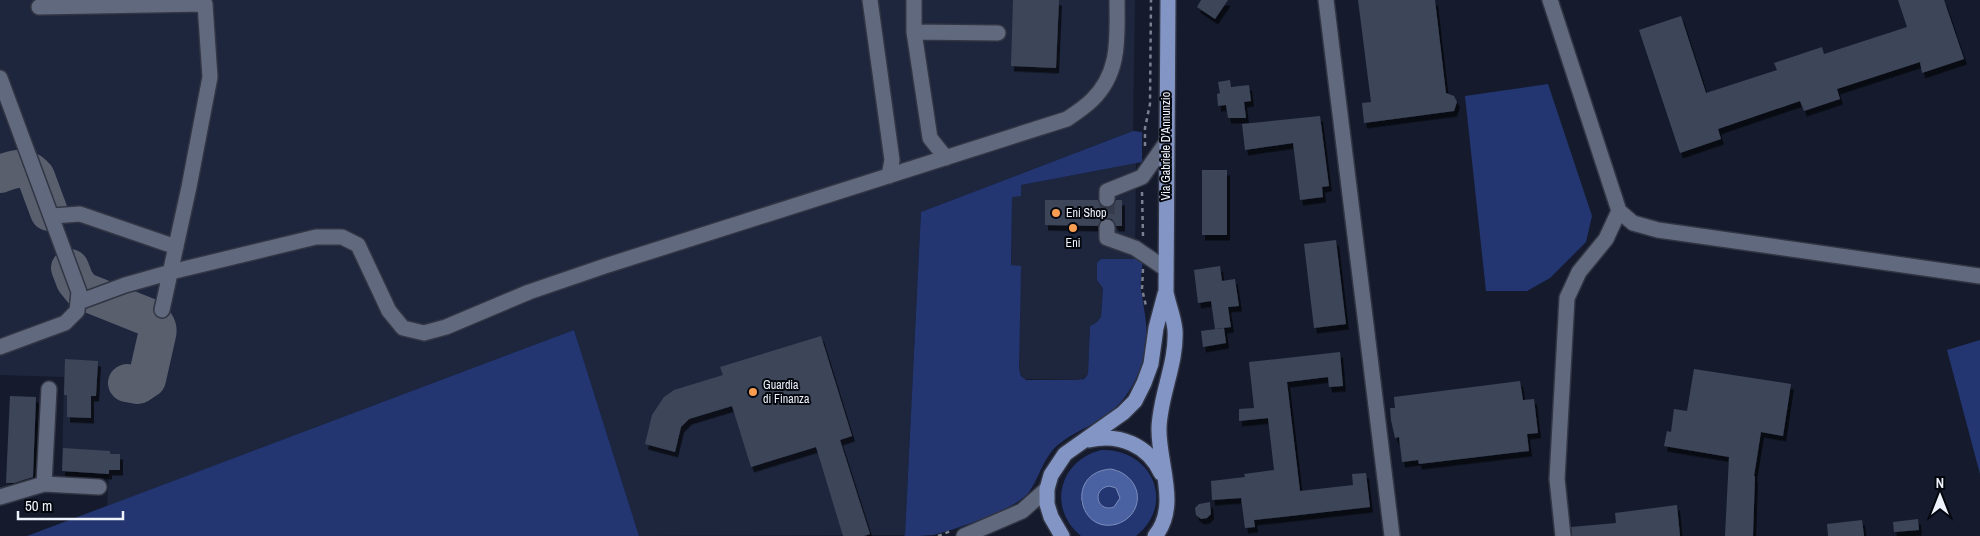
<svg xmlns="http://www.w3.org/2000/svg" width="1980" height="536" viewBox="0 0 1980 536" font-family="'Archivo Narrow',sans-serif">
  <style>
    .built { fill: #1d263d }
    .green { fill: #233671; fill-rule: evenodd }
    .water { fill: #4b62a2; stroke: #7c8ebd; fill-rule: evenodd }
    .lines { fill: none; stroke-linecap: round; stroke-linejoin: round }
    .taxiway { stroke: #5a5f6e; stroke-width: 38 }
    .building { fill: #3d4559; filter: url(#shadow) }
    .minor-tunnel { stroke: #363b4c; stroke-width: 15; stroke-dasharray: 15 8; stroke-linecap: butt }
    .minor-casing { stroke: #323543; stroke-width: 18 }
    .major-casing { stroke: #323543; stroke-width: 18 }
    .path { stroke: #7c818f; stroke-width: 2.5; stroke-dasharray: 4 4; stroke-linecap: butt }
    .minor { stroke: #60697e; stroke-width: 15 }
    .major { stroke: #8395c4; stroke-width: 15 }
    .poi-dot { fill: #fb9e51; stroke: #04070e; stroke-width: 2 }
    .labels { text-anchor: middle; dominant-baseline: central; stroke-width: 4; stroke-linejoin: round; paint-order: stroke }
    .street-label { font-size: 12px; fill: #eff3fd; stroke: #04070e }
    .poi-label { font-size: 12px; fill: #eff3fd; stroke: #04070e; text-anchor: start }
  </style>
  <defs>
    <filter id="shadow"><feDropShadow dx="3" dy="5.5" stdDeviation="0" flood-color="#0009"/></filter>
  </defs>
  <rect width="100%" height="100%" fill="#151b2d"/>
  <path class="built" d="M0,0H1135L1133,131L921,212L905,535L639,536L574,330L107,506L109,474L62,471L64,377L0,375Z
    M1136,163L1135,259H1101L1097,276L1103,288L1101,317L1096,323L1090,326L1088,374L1081,380L1023,379L1019,369L1020,266H1011L1012,196L1021,185Z"/>
  <path class="green" d="M1548,84L1592,216L1586,242L1550,278L1527,291H1486L1465,96Z
    M1133,131L1142,132V162L1021,185V196L1012,197L1011,265L1021,266L1019,369L1021,376L1026,380H1077L1084,379L1088,374L1090,326L1096,323L1101,317L1103,288L1097,280V263L1101,259H1143C1142,269 1140,280 1141,290C1145,315 1151,340 1142,365C1134,386 1121,407 1101,419C1087,428 1072,433 1059,444C1044,456 1040,476 1029,492C1017,509 954,530 933,535C924,536 912,536 903,536L905,535L921,212Z
    M574,330L639,536H27Z
    M1980,340V474L1947,350Z
    M1101,450C1151,448 1177,503 1136,536H1081C1047,508 1059,461 1101,450ZM1111,469L1118,470L1137,502L1131,515L1086,513L1081,502L1104,470Z
    M1098 497a11 11 0 1 1 22 0a11 11 0 1 1-22 0Z"/>
  <path class="water" d="M1111,469C1128,472 1142,488 1136,506C1133,515 1126,521 1117,524C1078,535 1065,472 1111,469ZM1109,486L1116,488L1120,498L1114,507C1097,513 1091,489 1109,486Z"/>
  <g class="lines">
    <path class="taxiway" d="M0,174C14,169 25,164 36,177L49,212
      M70,268L75,281L83,291L148,317C155,322 159,327 157,335L147,379L138,385L127,383"/>
  </g>
  <path class="building" d="M1013,0H1059L1056,68L1011,66Z
    M1201,0H1228L1215,19L1197,7Z
    M1358,0H1435L1446,93L1454,96L1457,102L1454,111L1364,123L1362,103L1371,102Z
    M1898,0H1944L1964,59L1922,73L1920,62L1837,89L1840,99L1804,111L1800,101L1718,129L1721,139L1680,153L1639,30L1681,16L1706,93L1777,70L1774,63L1822,47L1824,54L1907,27Z
    M1230,80L1231,87L1249,85L1251,101L1244,102L1246,118H1228L1226,105L1218,106L1217,94L1220,93L1218,82Z
    M1320,116L1329,186L1322,187L1323,197L1300,200L1293,143L1245,150L1242,124Z
    M1202,170H1227V235H1202Z
    M1045,200H1098L1102,207L1107,208L1112,207L1116,200H1122V226H1116L1112,219L1107,218L1102,219L1098,226L1045,225Z
    M1336,240L1346,324L1314,328L1304,244Z
    M1220,266L1222,281L1235,279L1239,306L1228,307L1231,327L1215,329L1211,301L1198,303L1194,270Z
    M1224,328L1226,343L1203,347L1201,331Z
    M821,336L852,436L840,440L870,534L864,536H843L816,447L751,467L732,406L689,419L681,427L675,452L645,444L652,415L664,397L674,390L723,375L720,367Z
    M1340,352L1343,386L1329,387L1328,377L1287,382L1300,491L1353,485L1352,474L1366,473L1370,507L1254,520L1255,527L1245,528L1241,498L1212,500L1211,481L1245,477L1244,474L1274,470L1268,418L1239,421V409L1254,408L1249,362Z
    M65,359L98,361L96,396H91V418L67,417V395H64Z
    M1694,369L1791,384L1783,436L1761,432L1754,476H1755L1753,536H1725L1729,457L1664,446L1667,431L1671,432L1674,409L1687,411Z
    M1520,381L1523,400L1534,399L1538,433L1527,434L1529,451L1419,464L1418,460L1402,462L1399,437L1395,438L1391,420L1390,408H1395L1394,397Z
    M10,396L36,397L33,477L14,483H6Z
    M63,448L110,451V454H120V470H109V474L62,471Z
    M1210,502L1211,514L1207,518L1201,519L1196,515L1195,508L1199,504Z
    M1677,505L1680,536H1572L1571,527L1616,523L1615,513Z
    M1918,519L1919,530L1894,532L1893,522Z
    M1862,520L1864,536H1828L1827,524Z"/>
  <g class="lines">
    <path class="minor-tunnel" d="M1107,199V227"/>
    <defs>
      <path id="minor" d="M870,0L892,160L889,176
        M914,0V32L930,138L946,158
        M1326,0L1392,536
        M1550,0L1619,211L1633,223L1658,230L1980,276
        M39,7L205,4L210,77L189,187L162,310
        M914,32L998,33
        M0,78L79,292L77,311L65,323L0,347
        M1107,199V191L1142,177L1166,143
        M52,216L80,214L176,247
        M1107,227V238L1135,248L1166,269
        M79,302L125,285L171,272L316,237H342L358,245L389,311L403,328L424,333L446,327L529,292L605,266L1067,119C1076,113 1085,107 1092,100C1121,72 1117,36 1117,0
        M44,484L49,389
        M0,497L44,484L99,487
        M964,536L1022,511L1047,489
        M1563,536L1557,479L1567,298L1579,272L1606,239L1619,211"/>
      <path id="major" d="M1089,440C1119,433 1148,445 1161,473
        M1062,536L1051,517L1047,504V489L1051,475L1065,454L1123,413L1135,401L1144,383L1151,364L1156,328L1165,294
        M1155,536C1180,506 1158,463 1159,428C1160,395 1177,363 1175,330C1174,317 1168,304 1166,292L1168,0"/>
    </defs>
    <use href="#minor" class="minor-casing"/>
    <use href="#major" class="major-casing"/>
    <path class="path" d="M1145,146V128L1150,104L1151,0
      M1142,192L1143,236
      M1143,269L1142,289L1146,306
      M938,536L951,531"/>
    <use href="#minor" class="minor"/>
    <use href="#major" class="major"/>
  </g>
  <g class="poi-dot">
    <circle cx="1056" cy="213" r="5"/>
    <circle cx="1073" cy="228" r="5"/>
    <circle cx="753" cy="392" r="5"/>
  </g>
  <g class="labels">
    <g class="street-label">
      <text transform="translate(1166 146) rotate(-90)">Via Gabriele D'Annunzio</text>
    </g>
    <g class="poi-label">
      <text x="1066" y="213">Eni Shop</text>
      <text x="1073" y="243" text-anchor="middle">Eni</text>
      <text x="763" y="385">Guardia<tspan x="763" dy="14">di Finanza</tspan></text>
    </g>
  </g>
  <g transform="translate(1940 496)" stroke="#04070e" stroke-width="4" paint-order="stroke">
  <path d="M0-4L9 19L0 12L-9 19Z" fill="#eff3fd"/>
  <text y="-8" font-size="14" font-weight="bold" text-anchor="middle" fill="#eff3fd">N</text>
  </g>
  <path d="M18 511v8h105v-8" fill="none" stroke="#eff3fd" stroke-width="2.5"/>
  <text x="25" y="511" font-size="15" fill="#eff3fd" stroke="#04070e" stroke-width="4" paint-order="stroke">50 m</text>
</svg>
